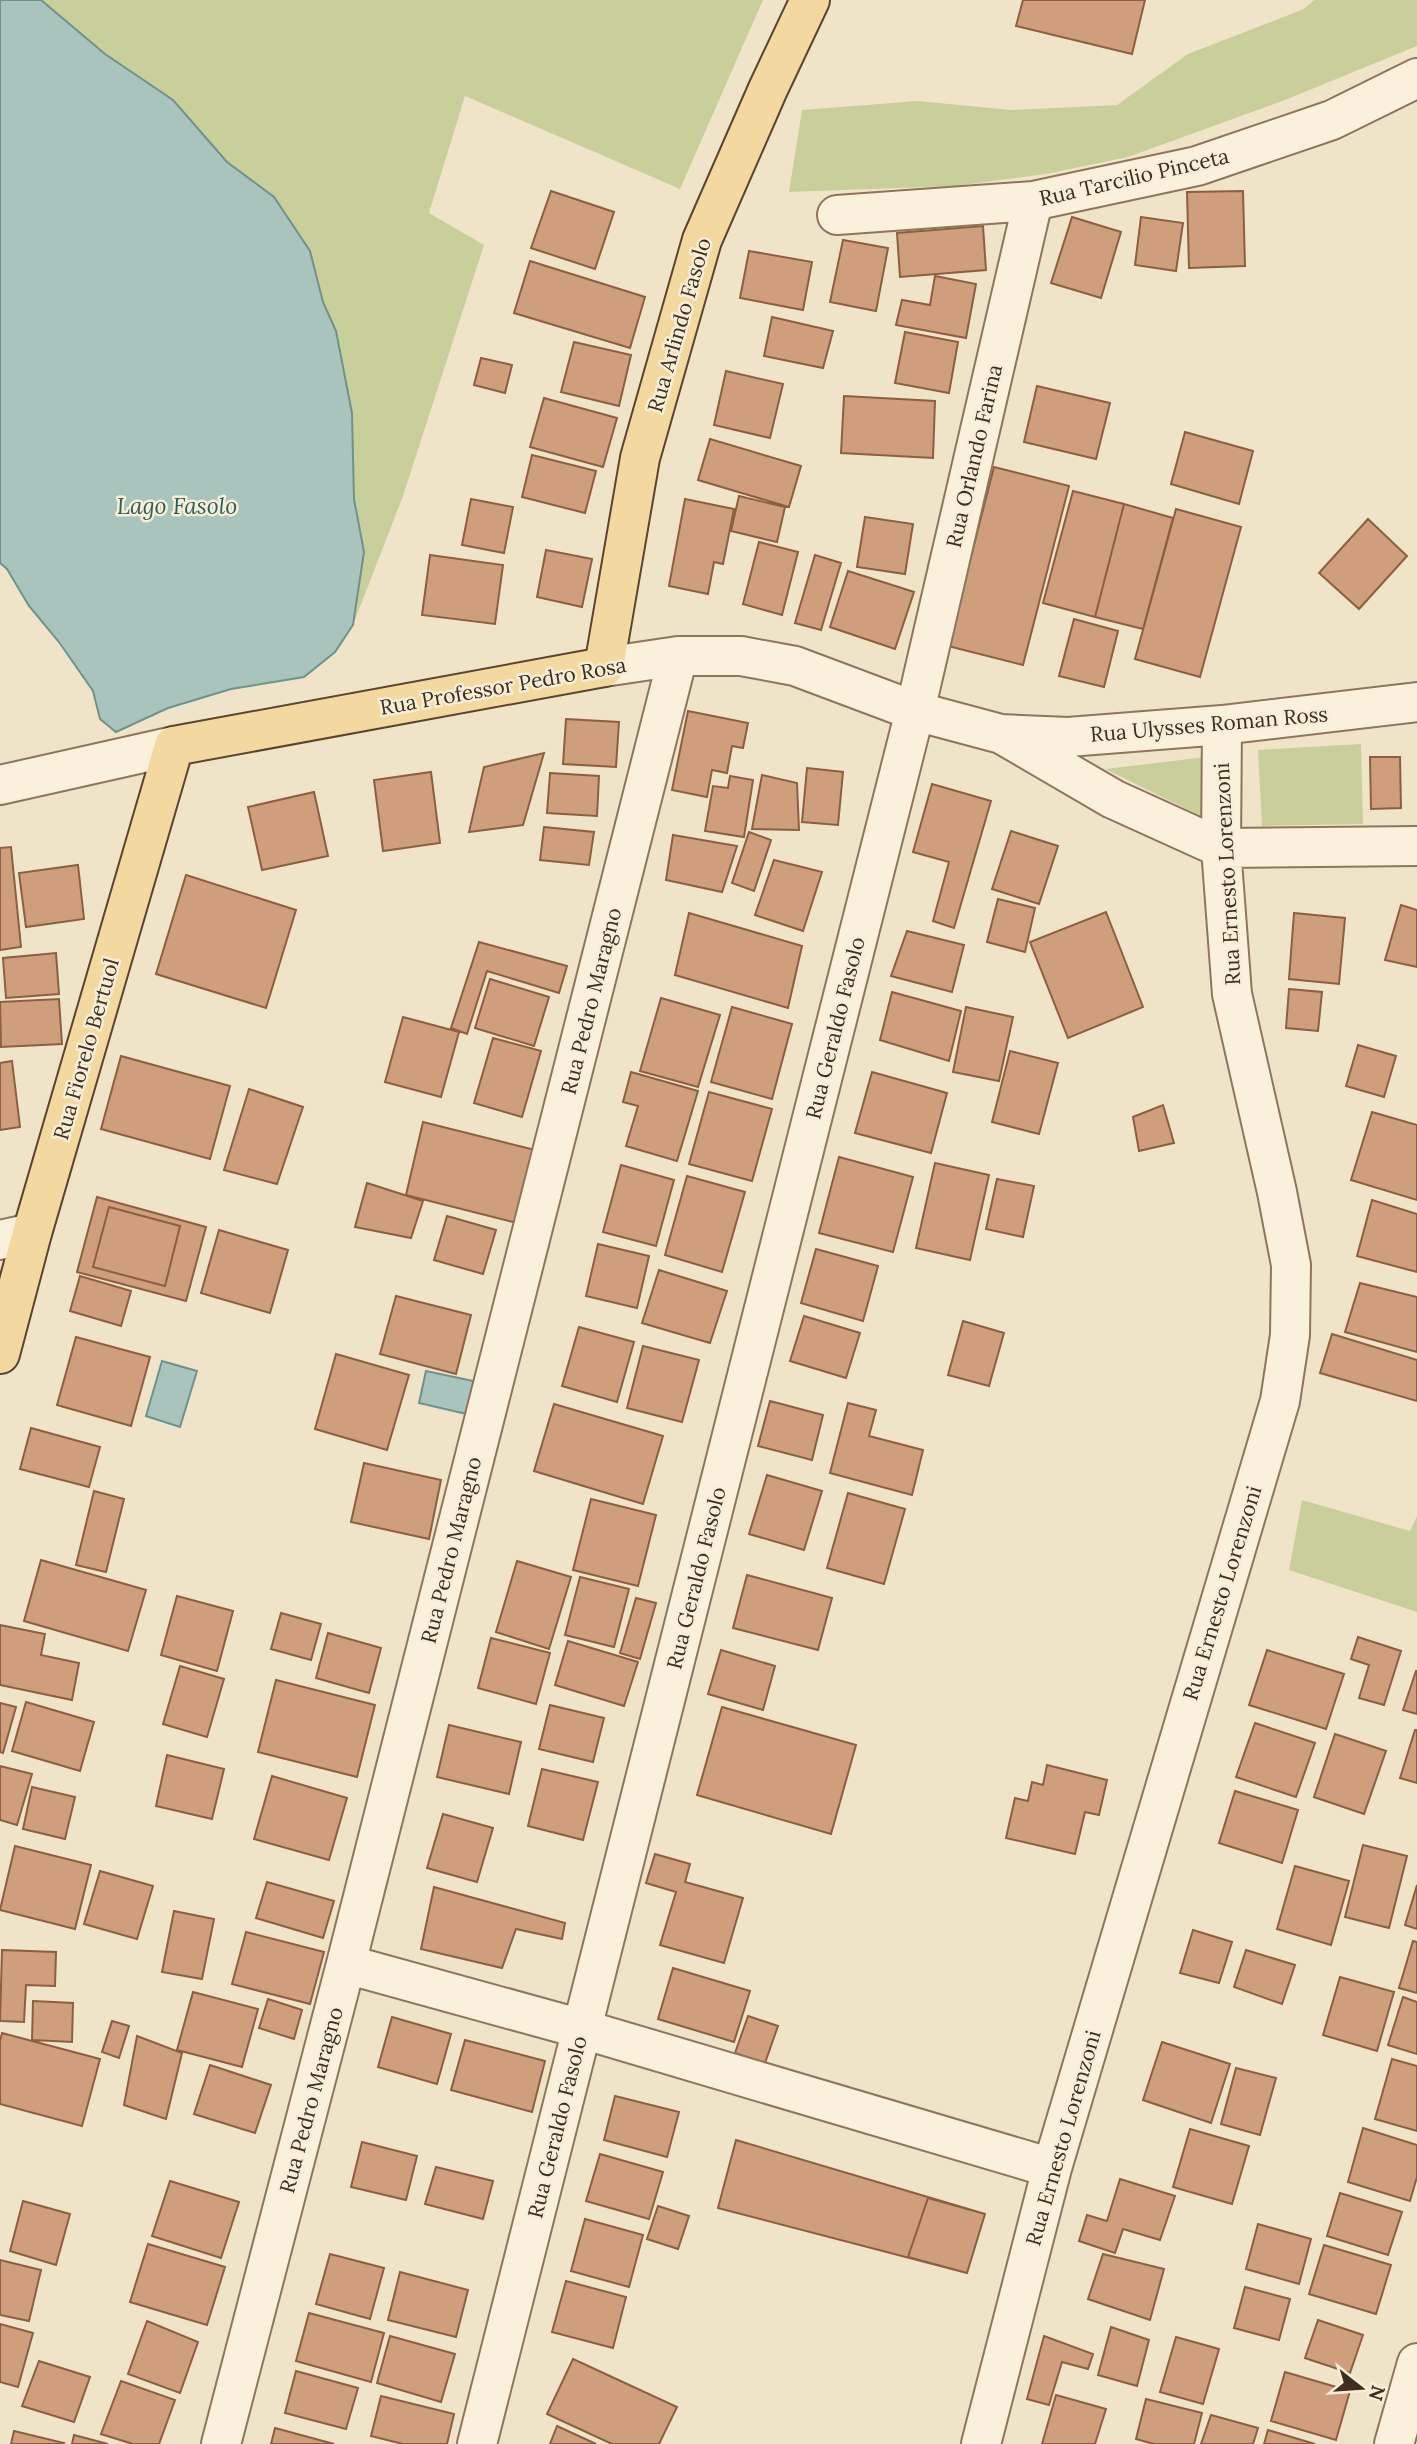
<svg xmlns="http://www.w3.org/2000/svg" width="1417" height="2444" viewBox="0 0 1417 2444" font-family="Lora,serif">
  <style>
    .green { fill: #c9cf9b }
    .water { fill: #a9c4bc; stroke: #6f938a; stroke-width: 2 }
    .building { fill: #cf9f7d; stroke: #8d5f41; stroke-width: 2 }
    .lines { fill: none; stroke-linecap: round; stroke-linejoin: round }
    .minor-casing { stroke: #8d765c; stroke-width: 42 }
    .major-casing { stroke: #5b4430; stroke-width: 42 }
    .minor { stroke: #faf1dc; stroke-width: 38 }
    .major { stroke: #f3d9a0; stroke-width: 38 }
    .labels { text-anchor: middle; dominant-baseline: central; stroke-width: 5; stroke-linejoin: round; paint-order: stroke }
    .street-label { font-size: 21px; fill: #3d2e20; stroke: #f7eed8 }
    .water-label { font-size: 23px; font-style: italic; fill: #2f5d5a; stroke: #f7eed8 }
  </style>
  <rect width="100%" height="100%" fill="#f0e4c8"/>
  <path class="green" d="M37,0H763L680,189L465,96L429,213L484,245L403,496L353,625L364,552L354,499L352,413L336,331L323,302L310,251L274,197L227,162L173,100L105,54Z
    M1314,0H1417V46L1285,100L1128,157L1046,174L955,186L789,192L802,110L917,101L1012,110L1117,105L1188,54L1304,9Z
    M1361,744L1363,824L1262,826L1258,750Z
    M1206,757L1209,820L1105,769Z
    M1302,1500L1410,1531L1417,1516V1612L1289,1570Z"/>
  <path class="water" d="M0,0H41L105,54L173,100L227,162L274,197L310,251L323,302L336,331L352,413L354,499L364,552L353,625L335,652L304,677L231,689L168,708L116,732L100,719L93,691L59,642L29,606L7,569L0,563Z
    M162,1361L197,1371L180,1427L146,1416Z
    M426,1371L478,1382L471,1415L419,1403Z"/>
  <path class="building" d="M1023,0H1145L1132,54L1016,26Z
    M551,191L614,212L595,269L531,248Z
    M1243,191L1245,266L1189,268L1187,192Z
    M1072,217L1121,232L1101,298L1051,283Z
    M1141,217L1183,223L1176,271L1135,265Z
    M983,226L986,270L900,277L897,233Z
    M843,240L888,248L876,311L830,302Z
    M749,251L812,262L803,310L740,298Z
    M530,261L645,297L630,348L514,313Z
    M935,276L976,284L966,338L896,325L902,300L930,305Z
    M772,317L833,331L823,368L764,356Z
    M905,332L958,342L949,393L895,383Z
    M574,342L631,355L619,406L561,392Z
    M481,358L512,365L505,393L474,385Z
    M726,371L783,384L770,438L714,425Z
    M1037,386L1110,403L1096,459L1024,442Z
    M844,396L935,401L933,458L841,453Z
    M544,398L617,418L603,467L530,447Z
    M1185,432L1253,451L1239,504L1171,484Z
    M710,439L801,466L789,507L698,480Z
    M532,455L596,471L585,513L522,497Z
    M994,467L1069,486L1023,665L948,646Z
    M1073,491L1124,504L1095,617L1043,603Z
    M739,496L785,507L777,542L731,531Z
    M471,499L513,507L504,553L462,545Z
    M685,499L734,509L723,564L714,562L708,594L669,586Z
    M1124,504L1173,518L1143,629L1095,617Z
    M1176,509L1241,527L1200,677L1135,659Z
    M865,517L913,524L905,574L857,567Z
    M1368,519L1407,556L1359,609L1319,573Z
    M759,542L798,552L782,615L743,604Z
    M546,550L592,559L582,607L537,597Z
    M430,555L503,565L495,624L422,615Z
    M815,555L841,563L821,630L795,623Z
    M848,571L914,592L895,649L830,627Z
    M1074,619L1118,631L1104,687L1059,676Z
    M688,711L748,723L743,748L732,746L727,773L712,770L707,797L672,790Z
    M566,719L619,722L616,767L563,764Z
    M544,753L523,825L469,832L484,767Z
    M1370,757H1400L1401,808L1371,809Z
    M807,768L843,772L838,825L802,822Z
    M431,772L440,843L383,851L374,780Z
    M550,773L599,776L597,816L547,813Z
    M762,775L797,783L799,830L752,829Z
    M730,776L753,780L744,837L705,831L713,786L728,788Z
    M932,784L991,801L954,928L933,921L949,862L913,852Z
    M314,792L328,856L262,870L248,807Z
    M544,827L594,832L589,865L540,860Z
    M1011,831L1058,846L1039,904L992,889Z
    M749,832L771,840L754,891L732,883Z
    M673,835L737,846L722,892L666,880Z
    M11,847L21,947L0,950V848Z
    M774,860L822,872L803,931L755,915Z
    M78,865L84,919L26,927L19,873Z
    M186,875L296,910L266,1008L156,974Z
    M998,899L1035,908L1025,952L987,942Z
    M1401,905L1417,910V967L1385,960Z
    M1106,912L1143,1007L1068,1038L1030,942Z
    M689,913L802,946L788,1008L675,975Z
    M1294,913L1345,918L1339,984L1289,979Z
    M907,931L964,945L952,992L891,976Z
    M479,942L567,966L559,993L487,971L467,1034L451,1028Z
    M56,953L59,994L6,998L3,958Z
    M490,979L549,997L534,1046L475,1028Z
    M1289,989L1322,992L1318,1031L1286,1028Z
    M892,992L961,1011L949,1061L880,1040Z
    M661,998L720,1015L698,1087L640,1071Z
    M59,999L62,1044L1,1047L0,1002Z
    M732,1007L792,1024L772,1099L711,1082Z
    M966,1007L1013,1017L999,1081L953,1072Z
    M403,1017L459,1032L441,1097L385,1082Z
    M493,1038L541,1051L522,1117L474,1103Z
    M1358,1045L1396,1056L1384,1097L1346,1086Z
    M1010,1051L1058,1063L1039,1134L992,1122Z
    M121,1056L230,1086L210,1159L101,1129Z
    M12,1061L20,1127L0,1130V1063Z
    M631,1072L698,1091L677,1161L626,1146L638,1106L623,1102Z
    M872,1072L947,1093L931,1153L855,1133Z
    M249,1089L303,1107L277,1184L224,1170Z
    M709,1092L772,1109L752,1181L689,1164Z
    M1163,1105L1174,1143L1139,1151L1133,1117Z
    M1372,1112L1417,1125V1200L1351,1180Z
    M423,1122L535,1150L517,1223L406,1195Z
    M839,1157L913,1177L893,1252L819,1233Z
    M935,1163L989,1175L970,1260L916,1248Z
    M621,1165L674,1180L656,1246L603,1232Z
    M687,1176L745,1192L722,1272L665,1255Z
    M997,1179L1034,1186L1023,1237L986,1229Z
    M367,1183L423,1201L411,1238L355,1227Z
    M97,1197L206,1227L186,1301L77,1272Z
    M1372,1200L1417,1214V1272L1357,1256Z
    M109,1207L180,1226L165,1286L93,1267Z
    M447,1216L496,1230L483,1274L434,1260Z
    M219,1230L288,1250L270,1313L201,1293Z
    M598,1244L649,1256L637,1308L586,1296Z
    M816,1249L878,1266L863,1321L801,1303Z
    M659,1270L727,1291L710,1343L642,1323Z
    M80,1276L131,1291L121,1326L70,1311Z
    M1360,1283L1417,1297V1352L1345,1332Z
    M396,1296L471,1315L456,1374L380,1354Z
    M804,1316L860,1333L846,1378L790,1361Z
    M963,1321L1004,1333L989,1386L948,1375Z
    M579,1327L634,1342L617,1402L562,1386Z
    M1332,1334L1417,1360V1401L1320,1373Z
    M76,1337L150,1357L131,1426L57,1405Z
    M643,1346L699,1360L682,1422L627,1408Z
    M336,1354L409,1375L387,1450L315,1429Z
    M770,1401L823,1415L812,1460L758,1446Z
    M848,1403L876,1410L869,1436L923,1450L912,1495L830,1473Z
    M554,1404L663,1436L643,1504L534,1471Z
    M31,1428L100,1447L89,1487L20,1469Z
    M364,1463L441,1480L429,1539L351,1522Z
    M767,1475L822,1491L804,1550L749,1534Z
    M94,1491L124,1499L106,1572L76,1565Z
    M848,1493L905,1509L884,1584L827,1568Z
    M591,1499L656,1515L638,1586L573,1570Z
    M41,1560L146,1590L128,1651L24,1621Z
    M517,1561L571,1577L549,1649L496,1632Z
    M747,1575L832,1598L818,1650L733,1628Z
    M580,1577L629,1589L614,1647L565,1635Z
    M177,1596L233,1611L217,1671L161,1655Z
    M636,1598L656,1603L640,1659L620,1653Z
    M281,1613L321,1624L311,1660L271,1649Z
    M0,1625L45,1634L41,1655L79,1663L72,1700L0,1685Z
    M328,1633L381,1648L369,1693L316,1678Z
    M1358,1637L1401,1651L1384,1705L1359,1698L1369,1665L1351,1659Z
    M491,1638L550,1653L536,1704L478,1688Z
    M568,1641L638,1662L624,1706L555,1685Z
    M721,1650L775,1666L763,1710L708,1694Z
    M1267,1650L1344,1674L1326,1729L1249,1705Z
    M180,1666L224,1679L207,1737L163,1724Z
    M1416,1671H1417V1714L1403,1710Z
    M276,1680L375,1705L357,1777L258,1752Z
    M26,1702L94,1722L80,1771L12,1751Z
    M0,1703L16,1707L3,1753L0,1752Z
    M550,1705L604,1718L593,1762L539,1749Z
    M722,1707L856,1745L831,1834L697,1795Z
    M1255,1723L1315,1743L1296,1797L1236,1777Z
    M449,1725L521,1742L509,1794L437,1777Z
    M1415,1730H1417V1783L1400,1778Z
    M1335,1734L1386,1751L1364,1814L1314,1797Z
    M167,1755L224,1769L212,1819L156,1806Z
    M1047,1765L1107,1780L1099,1815L1085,1812L1075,1854L1006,1838L1015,1798L1028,1801L1032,1782L1043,1785Z
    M0,1766L32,1774L17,1825L0,1820Z
    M542,1769L598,1782L583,1840L528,1826Z
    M272,1776L347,1798L329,1860L254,1839Z
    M32,1787L75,1797L65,1839L23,1829Z
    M1235,1791L1298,1810L1282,1863L1219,1843Z
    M443,1814L493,1828L477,1882L427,1868Z
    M1363,1845L1407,1856L1389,1928L1345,1917Z
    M15,1846L91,1865L75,1929L0,1910Z
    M655,1854L690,1864L685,1882L743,1898L724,1963L660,1945L676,1892L646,1883Z
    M1295,1866L1349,1881L1331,1945L1277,1929Z
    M100,1871L153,1886L137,1939L84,1924Z
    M267,1882L334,1901L323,1938L256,1918Z
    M1417,1885V1929L1405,1925Z
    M434,1887L565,1923L562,1939L516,1929L502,1968L421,1949Z
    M174,1911L214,1919L202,1979L162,1972Z
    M1193,1930L1232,1942L1219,1983L1180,1973Z
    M246,1932L324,1952L310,2004L232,1984Z
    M1413,1941L1417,1942V1993L1399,1988Z
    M2,1950L56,1952L55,1986L26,1985L24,2022L0,2021Z
    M1246,1950L1295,1965L1282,2004L1234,1987Z
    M673,1968L750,1991L734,2042L658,2019Z
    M1340,1977L1394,1992L1377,2051L1323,2035Z
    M193,1992L258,2009L242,2067L177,2050Z
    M1403,1997L1417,2002V2054L1388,2045Z
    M268,1999L302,2010L294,2039L259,2028Z
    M33,2001L73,2003L72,2042L32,2040Z
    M748,2016L778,2026L765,2063L735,2053Z
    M392,2017L451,2034L437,2084L378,2067Z
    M112,2021L129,2026L119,2058L102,2052Z
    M2,2033L100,2059L82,2126L0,2104V2041Z
    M137,2036L182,2053L166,2119L124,2105Z
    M465,2040L545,2061L532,2112L451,2090Z
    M1162,2042L1230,2064L1211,2123L1143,2100Z
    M1392,2059L1417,2066V2131L1375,2119Z
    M210,2065L271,2085L255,2133L194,2114Z
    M1236,2068L1276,2078L1260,2135L1221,2124Z
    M615,2096L679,2112L667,2157L604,2140Z
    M1363,2128L1417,2145V2177L1410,2201L1348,2182Z
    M1190,2129L1249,2146L1232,2204L1173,2187Z
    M736,2140L985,2214L967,2273L718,2208Z
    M362,2142L417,2156L406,2200L351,2187Z
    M600,2154L663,2172L649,2219L586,2201Z
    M436,2167L493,2181L483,2219L425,2204Z
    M1120,2179L1175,2196L1160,2240L1123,2229L1115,2253L1079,2241L1087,2215L1107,2221Z
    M170,2181L239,2202L221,2258L152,2236Z
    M1340,2193L1402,2212L1388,2255L1327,2236Z
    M928,2198L985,2214L967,2273L908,2257Z
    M23,2201L70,2214L56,2265L10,2251Z
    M658,2206L689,2216L678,2249L647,2239Z
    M585,2219L643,2235L629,2287L571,2271Z
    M1258,2224L1311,2239L1299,2284L1246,2269Z
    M148,2244L225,2267L207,2325L130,2302Z
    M1324,2245L1391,2265L1376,2314L1309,2294Z
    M330,2254L384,2268L370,2319L316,2304Z
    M1103,2254L1164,2269L1150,2320L1088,2299Z
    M0,2260L41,2270L29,2321L0,2315Z
    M400,2272L468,2290L456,2337L388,2320Z
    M566,2281L626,2297L613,2348L552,2332Z
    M1245,2287L1290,2299L1279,2340L1234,2328Z
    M309,2313L384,2333L371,2382L296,2361Z
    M1318,2320L1363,2335L1350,2373L1305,2358Z
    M147,2321L198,2342L180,2393L128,2374Z
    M0,2324L33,2333L18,2387L0,2382Z
    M1111,2327L1149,2340L1137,2386L1098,2375Z
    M390,2336L455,2354L441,2402L377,2383Z
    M1044,2336L1093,2354L1088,2369L1062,2362L1049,2405L1027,2399Z
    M1176,2337L1219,2349L1203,2404L1160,2392Z
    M573,2359L677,2407L659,2444H612L547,2414Z
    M39,2361L90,2377L74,2422L22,2406Z
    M296,2371L358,2388L346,2429L285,2413Z
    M1285,2372L1350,2391L1336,2440L1271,2421Z
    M121,2381L175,2400L159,2444H133L101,2434Z
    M1056,2395L1106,2409L1095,2444H1042Z
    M381,2396L454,2414L447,2444H403L371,2436Z
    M1146,2399L1202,2413L1194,2444H1154L1136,2439Z
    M1211,2415L1258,2428L1253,2444H1201Z
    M557,2426L596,2444H550Z
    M275,2428L334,2444H271Z
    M1268,2430L1315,2444H1264Z
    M14,2431L64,2443L63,2444H11Z
    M74,2435L108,2444H72Z"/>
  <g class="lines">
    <defs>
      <path id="minor" d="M837,215L1033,201L1197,166L1332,120L1417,78
        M604,667L678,656H741L795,666L915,711L1001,734L1068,737L1222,725L1417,702
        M1005,736L1113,799L1221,848L1417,846
        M0,785L174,746
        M0,1240L32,1233
        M346,1964L582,2029L1052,2168
        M221,2444L346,1964L678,656
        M477,2444L915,711L1033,201
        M981,2444L1052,2168L1280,1401L1290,1335L1291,1265L1277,1192L1232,994L1221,848L1222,725
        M1394,2444L1417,2363"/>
      <path id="major" d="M0,1354L32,1233L174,746L604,667L640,458L702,240L768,89L810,0"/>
    </defs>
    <use href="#minor" class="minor-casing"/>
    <use href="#major" class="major-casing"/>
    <use href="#minor" class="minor"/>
    <use href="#major" class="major"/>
  </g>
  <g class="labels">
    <g class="street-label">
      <text transform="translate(1134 177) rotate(-13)">Rua Tarcilio Pinceta</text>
      <text transform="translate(679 325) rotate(-74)">Rua Arlindo Fasolo</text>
      <text transform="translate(974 456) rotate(-77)">Rua Orlando Farina</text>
      <text transform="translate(503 686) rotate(-10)">Rua Professor Pedro Rosa</text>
      <text transform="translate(1209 724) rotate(-5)">Rua Ulysses Roman Ross</text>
      <text transform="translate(1227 874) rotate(-93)">Rua Ernesto Lorenzoni</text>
      <text transform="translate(591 1001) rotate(-76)">Rua Pedro Maragno</text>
      <text transform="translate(835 1028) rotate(-76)">Rua Geraldo Fasolo</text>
      <text transform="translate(86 1049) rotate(-74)">Rua Fiorelo Bertuol</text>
      <text transform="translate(451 1550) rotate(-76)">Rua Pedro Maragno</text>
      <text transform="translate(696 1578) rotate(-76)">Rua Geraldo Fasolo</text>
      <text transform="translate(1222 1593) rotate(-73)">Rua Ernesto Lorenzoni</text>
      <text transform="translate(311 2100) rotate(-75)">Rua Pedro Maragno</text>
      <text transform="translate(557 2127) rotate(-76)">Rua Geraldo Fasolo</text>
      <text transform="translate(1063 2138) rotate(-74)">Rua Ernesto Lorenzoni</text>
    </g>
    <g class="water-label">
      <text x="177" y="505">Lago Fasolo</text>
    </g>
  </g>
  <g transform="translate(1361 2388) rotate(107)" stroke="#f7eed8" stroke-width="5" paint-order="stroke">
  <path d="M0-5L12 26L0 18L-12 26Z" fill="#3d2e20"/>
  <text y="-10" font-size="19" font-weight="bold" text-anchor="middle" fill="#3d2e20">N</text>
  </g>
</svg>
